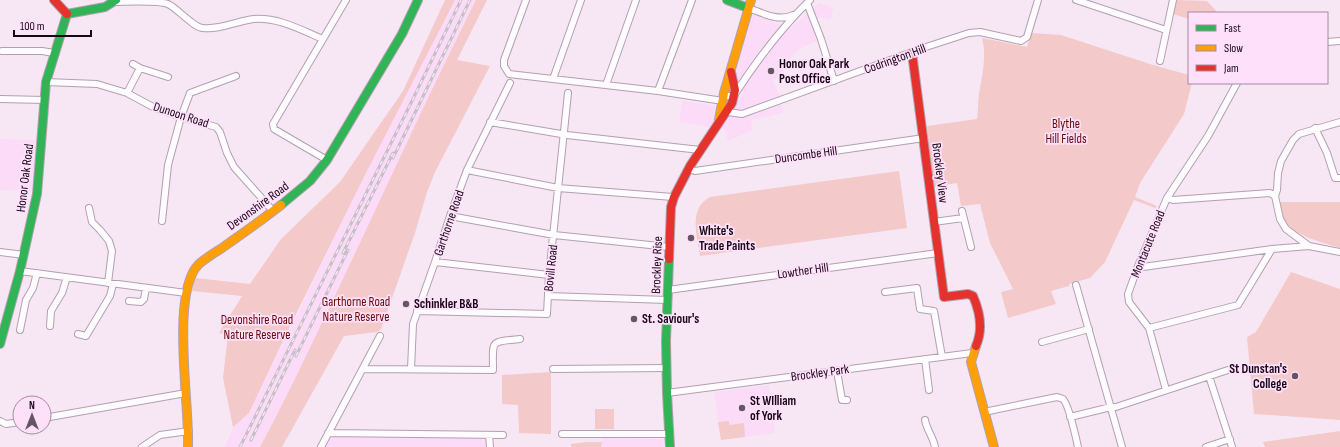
<svg xmlns="http://www.w3.org/2000/svg" width="1340" height="447" viewBox="0 0 1340 447" font-family="'Sofia Sans Condensed',sans-serif">
  <style>
    .built { fill: #fbdbf8 }
    .green { fill: #f3c9ca }
    .lines { fill: none; stroke-linecap: round; stroke-linejoin: round }
    .street-casing { stroke: #b1a1af; stroke-width: 8 }
    .fast-casing { stroke: #b1a1af; stroke-width: 10 }
    .slow-casing { stroke: #b1a1af; stroke-width: 10 }
    .jam-casing { stroke: #b1a1af; stroke-width: 10 }
    .street { stroke: #fefbfe; stroke-width: 6 }
    .fast { stroke: #30b455; stroke-width: 8 }
    .slow { stroke: #ff9f0a; stroke-width: 8 }
    .jam { stroke: #e5322d; stroke-width: 8 }
    .rail-casing { stroke: #c4c0c4; stroke-width: 3 }
    .rail { stroke: #fee0fb; stroke-width: 1.5; stroke-dasharray: 4.5; stroke-linecap: butt }
    .poi-dot { fill: #665665; stroke: #fee0fb; stroke-width: 1.5 }
    .labels { text-anchor: middle; dominant-baseline: central; stroke-width: 3.5; stroke-linejoin: round; paint-order: stroke }
    .street-label { font-size: 13px; fill: #180817; stroke: #fee0fb }
    .poi-label { font-size: 13px; font-weight: bold; fill: #180817; stroke: #fee0fb; text-anchor: start }
    .park-label { font-size: 13px; fill: #670804; stroke: #fee0fb }
  </style>
  <rect width="100%" height="100%" fill="#f7e7f5"/>
  <path class="built" d="M455,0H476L447,58L373,217L283,405L260,447H225L233,427L249,413L366,173Z
    M819,3L833,8L831,19L819,18L812,24L817,41L799,49L786,64L788,67L773,81L780,97L783,113L751,120L753,130L728,141L725,130L704,126L679,122L682,101L735,108L743,92L735,72L751,14L791,28Z
    M0,139L36,140L32,191L0,190Z
    M769,385L775,433L721,440L714,392Z
    M328,433L489,435L490,447H318Z
    M602,438L663,439L664,447H586V442H601Z"/>
  <path class="green" d="M445,0H455L366,173L291,324L249,413L233,427L223,378L228,335L219,333L242,296L192,291L195,278L250,284L281,239L340,182L403,91Z
    M476,0H487L457,60L490,66L435,172L427,192L415,233L381,329L377,332L344,336L282,447H260C285,401 307,354 330,306C379,204 425,101 476,0Z
    M1176,0L1207,1L1218,13H1189V19L1173,14Z
    M1031,33L1061,35L1153,65L1189,75V83H1192L1184,114L1140,183L1135,197L1157,206L1155,208L1134,200L1105,262L1090,278L1069,284V286L1051,291L1056,304L1008,318L1001,292L1013,289L990,243L980,204L961,206L957,183L934,187L927,126L977,119C978,111 978,102 979,94C982,76 987,56 982,38L1027,47Z
    M899,171L907,228L700,256C697,235 688,209 710,197Z
    M1280,202H1340V248C1323,242 1290,236 1283,217C1281,213 1281,207 1280,202Z
    M1291,272L1340,289V420L1254,414L1247,337L1256,332Z
    M551,372V434L519,433L518,405L502,404V375Z
    M595,409H614V429H595Z
    M729,421V425L744,423L745,437L721,440L718,422Z
    M1340,431V447H1265L1263,442Z
    M586,442H602L601,447H571V444Z"/>
  <g class="lines">
    <defs>
      <path id="street" d="M526,0L504,60V66L509,74L658,91L723,101
        M1076,0L1166,30
        M113,2C127,2 156,0 168,4C177,8 194,28 203,28C220,30 237,21 254,19C278,17 301,30 323,39
        M807,3L821,39L834,81
        M748,8C763,13 778,22 793,15
        M1327,42L1340,41
        M2,51H42L54,53
        M1160,61L1173,0
        M133,64L140,68L168,77
        M553,79L581,0
        M46,82L97,84L127,93L153,107L181,117L216,127L220,132L227,153L234,167L273,211
        M606,85L636,0
        M658,91L692,0
        M127,93L140,68
        M724,93L727,96H731L735,94C757,60 781,28 810,0
        M0,99L45,100
        M728,112L742,114L926,47L969,33L980,32L1021,41L1027,37L1038,0
        M490,122L567,135L700,150
        M1340,122L1299,134L1293,140L1281,161L1278,173L1277,190L1275,196L1280,219L1286,229L1309,246L1340,252
        M1315,128L1327,153L1335,178H1340
        M327,160L274,129L273,124L346,0
        M689,169L695,171L924,138
        M467,170L558,188L673,197
        M1167,198L1173,200L1270,193L1275,196
        M89,208L92,222L100,230L109,241L112,251L108,283
        M962,211L971,247
        M450,216L554,235L669,247
        M162,221L168,165L181,117L190,93L236,76
        M934,222L963,218
        M0,252L24,255
        M435,262L549,275
        M1138,266L1143,267L1272,249L1309,246
        M20,271L186,293
        M1076,285L1122,447
        M668,290L938,253
        M885,292L917,288L920,309L934,311L942,357
        M548,296L667,300
        M129,301L141,302L144,299L146,288
        M417,311L547,314L549,275L568,93
        M50,326L51,311L62,293L67,277
        M1149,328L1238,305L1272,249
        M20,330L26,300L33,288L37,273
        M78,334L86,336L110,296L113,284
        M1042,342L1089,329
        M925,359L929,390
        M363,369L493,370C493,340 489,342 520,339
        M411,369L413,324L435,262L450,216L467,170L510,83
        M553,369L666,368
        M837,371L842,400H847
        M1209,376L1232,447
        M1166,390L1149,328L1129,302L1128,294L1138,266L1167,198L1208,136L1237,83
        M667,393L972,353
        M984,412L1057,397C1060,398 1061,398 1063,399C1069,405 1076,438 1078,447
        M1070,417L1111,407H1116L1234,368
        M44,418L186,393
        M925,420C927,431 933,436 935,447
        M0,421L6,424L20,422
        M328,433L503,435
        M562,434H669
        M489,435L490,447
        M142,447L160,435L189,431
        M321,447L380,336
        M1206,447L1230,439"/>
      <path id="fast" d="M727,0L748,8
        M67,14L105,7L116,0
        M281,205L310,181L327,160L402,34L418,0
        M669,259L666,341L667,393L670,447
        M0,344L20,271L37,194L46,82L67,14"/>
      <path id="slow" d="M719,120L724,93L751,0
        M976,346L971,362L994,447
        M188,447C190,406 170,292 199,264C206,258 214,253 222,248C242,234 262,220 281,205"/>
      <path id="jam" d="M54,0L67,14
        M912,53L944,297L968,294L973,296C980,312 983,330 976,346
        M669,259L671,207L674,197L690,166L732,103L735,90L731,72"/>
    </defs>
    <use href="#street" class="street-casing"/>
    <use href="#fast" class="fast-casing"/>
    <use href="#slow" class="slow-casing"/>
    <use href="#jam" class="jam-casing"/>
    <use href="#street" class="street"/>
    <use href="#fast" class="fast"/>
    <use href="#slow" class="slow"/>
    <use href="#jam" class="jam"/>
    <defs>
      <path id="rail" d="M393,158L470,0
        M343,253L393,153
        M296,356L348,250
        M251,440L295,350
        M240,447L409,107L461,0"/>
    </defs>
    <use href="#rail" class="rail-casing"/>
    <use href="#rail" class="rail"/>
  </g>
  <g class="poi-dot">
    <circle cx="771" cy="71" r="4"/>
    <circle cx="691" cy="238" r="4"/>
    <circle cx="406" cy="304" r="4"/>
    <circle cx="634" cy="319" r="4"/>
    <circle cx="1295" cy="376" r="4"/>
    <circle cx="742" cy="408" r="4"/>
  </g>
  <g class="labels">
    <g class="street-label">
      <text transform="translate(895 59) rotate(-20)">Codrington Hill</text>
      <text transform="translate(181 115) rotate(18)">Dunoon Road</text>
      <text transform="translate(806 155) rotate(-8)">Duncombe Hill</text>
      <text transform="translate(940 173) rotate(83)">Brockley View</text>
      <text transform="translate(25 178) rotate(-83)">Honor Oak Road</text>
      <text transform="translate(258 206) rotate(-36)">Devonshire Road</text>
      <text transform="translate(449 223) rotate(-71)">Garthorne Road</text>
      <text transform="translate(1148 244) rotate(-68)">Montacute Road</text>
      <text transform="translate(657 265) rotate(-88)">Brockley Rise</text>
      <text transform="translate(551 268) rotate(-84)">Bovill Road</text>
      <text transform="translate(803 271) rotate(-8)">Lowther Hill</text>
      <text transform="translate(820 373) rotate(-8)">Brockley Park</text>
    </g>
    <g class="poi-label">
      <text x="779" y="64">Honor Oak Park<tspan x="779" dy="15">Post Office</tspan></text>
      <text x="699" y="231">White's<tspan x="699" dy="15">Trade Paints</tspan></text>
      <text x="414" y="304">Schinkler B&amp;B</text>
      <text x="642" y="319">St. Saviour's</text>
      <text x="1287" y="369" text-anchor="end">St Dunstan's<tspan x="1287" dy="15">College</tspan></text>
      <text x="750" y="401">St WIlliam<tspan x="750" dy="15">of York</tspan></text>
    </g>
    <g class="park-label">
      <text x="1066" y="124">Blythe<tspan x="1066" dy="15">Hill Fields</tspan></text>
      <text x="356" y="302">Garthorne Road<tspan x="356" dy="15">Nature Reserve</tspan></text>
      <text x="257" y="320">Devonshire Road<tspan x="257" dy="15">Nature Reserve</tspan></text>
    </g>
  </g>
  <rect x="1188" y="12" width="140" height="72" fill="#fee0fb" stroke="#a28aa0"/>
  <rect x="1196" y="25" width="20" height="6" fill="#30b455" stroke="#a28aa0"/>
  <text x="1224" y="32" font-size="12" fill="#180817">Fast</text>
  <rect x="1196" y="45" width="20" height="6" fill="#ff9f0a" stroke="#a28aa0"/>
  <text x="1224" y="52" font-size="12" fill="#180817">Slow</text>
  <rect x="1196" y="65" width="20" height="6" fill="#e5322d" stroke="#a28aa0"/>
  <text x="1224" y="72" font-size="12" fill="#180817">Jam</text>
  <g transform="translate(32 415)"><circle r="19" fill="#fee0fb" stroke="#a28aa0"/>
  <path d="M0-3L7 15L0 10L-7 15Z" fill="#665665"/>
  <text y="-6" font-size="11" font-weight="bold" text-anchor="middle" fill="#180817">N</text>
  </g>
  <path d="M14 30v6h77v-6" fill="none" stroke="#180817" stroke-width="2"/>
  <text x="20" y="30" font-size="12" fill="#180817" stroke="#fee0fb" stroke-width="3" paint-order="stroke">100 m</text>
</svg>
